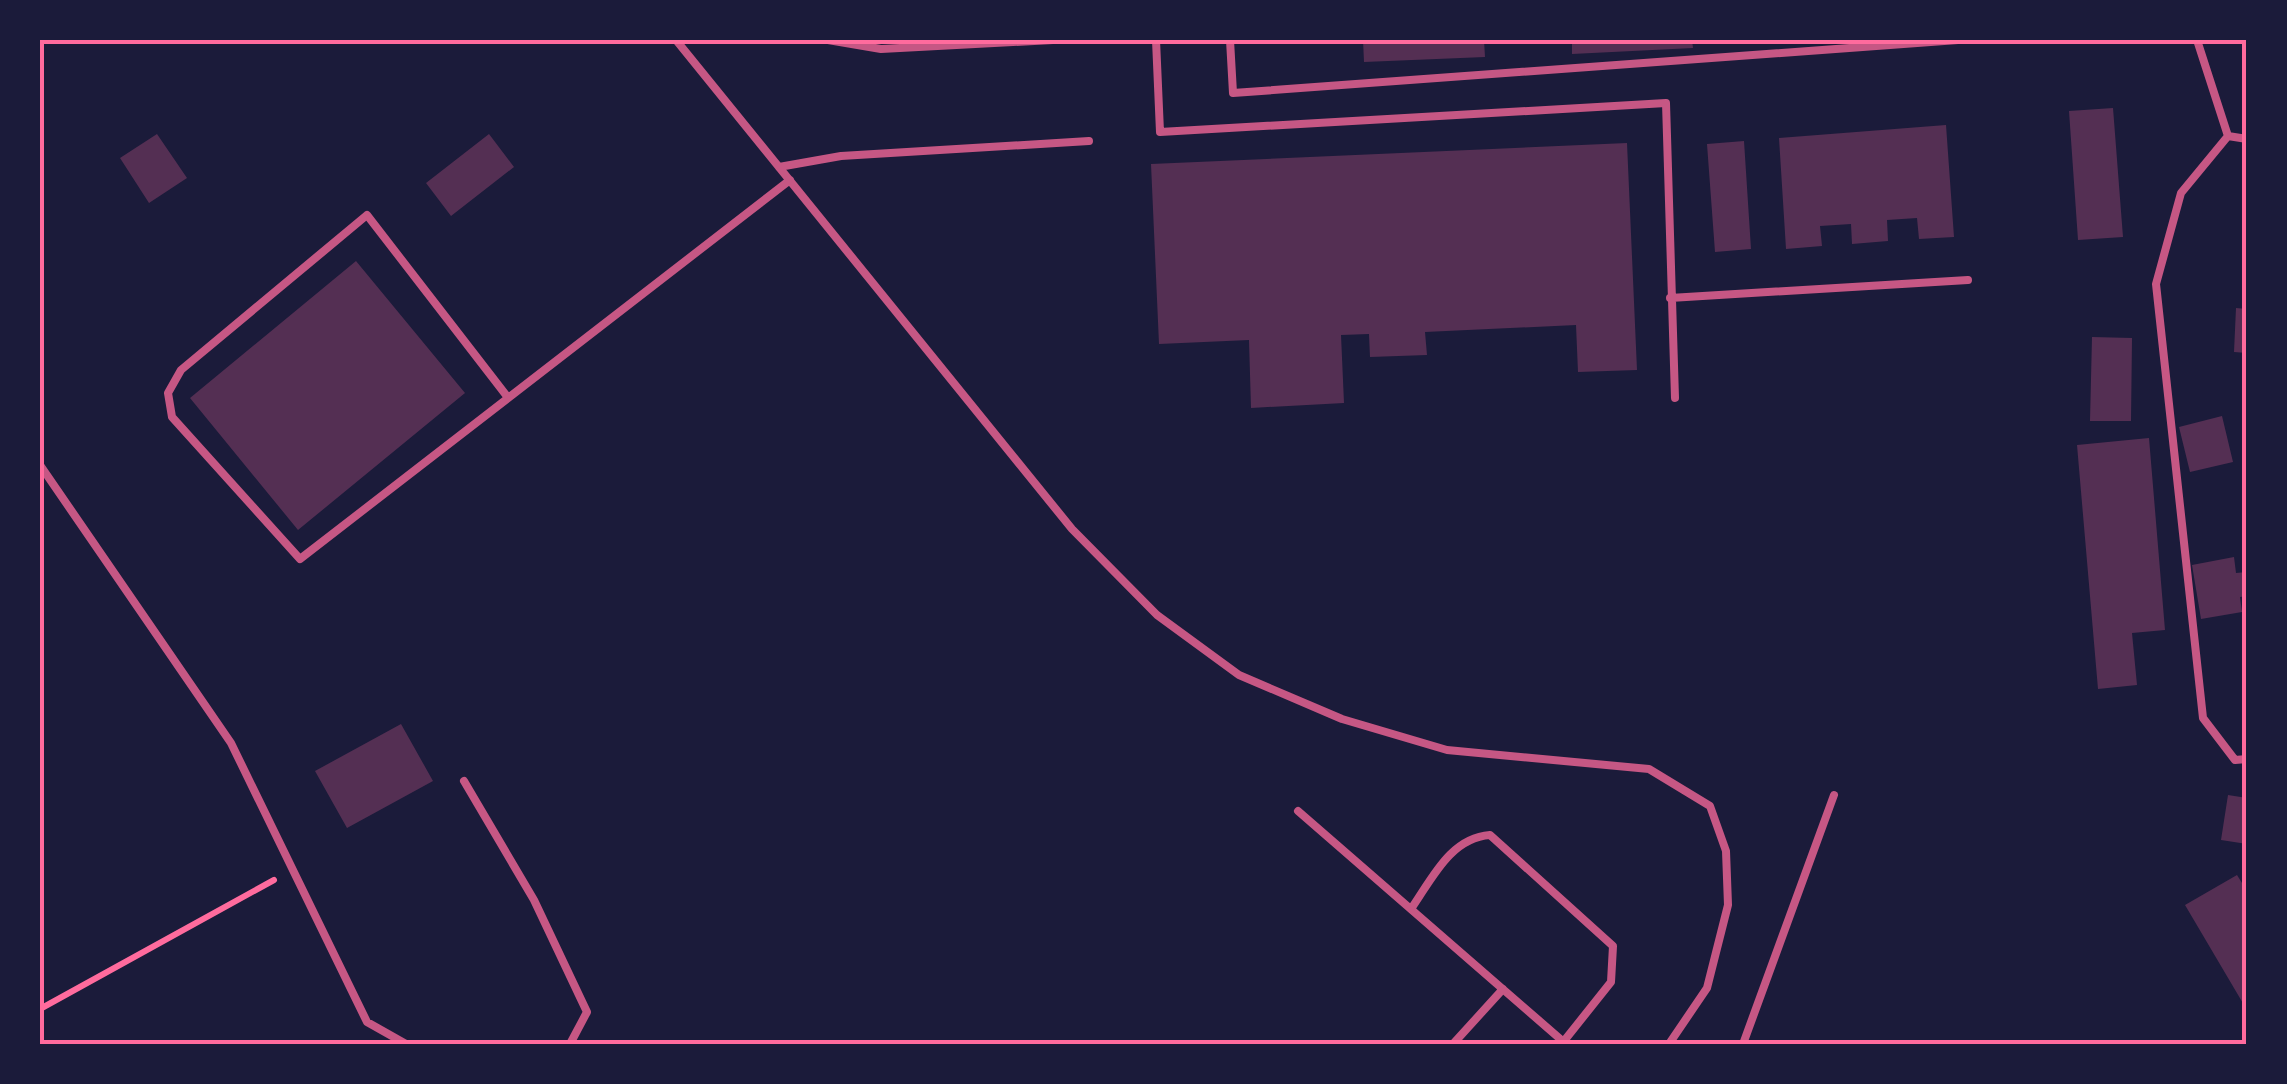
<svg xmlns="http://www.w3.org/2000/svg" width="2287" height="1084" viewBox="0 0 2287 1084" font-family="Overpass,sans-serif">
  <style>
    .building { fill: #542f53 }
    .lines { fill: none; stroke-linecap: round; stroke-linejoin: round }
    .path { stroke: #ff6b9d; stroke-width: 6 }
    .service { stroke: #c65784; stroke-width: 8 }
    .neatline { fill: none; stroke: #ff6b9d; stroke-width: 4 }
  </style>
  <rect width="100%" height="100%" fill="#1b1b3a"/>
  <path class="building" d="M1363,40H1484L1485,57L1364,62Z
    M1572,40H1692L1693,48L1572,54Z
    M2113,108L2123,237L2078,240L2069,111Z
    M1946,125L1954,237L1919,239L1917,218L1887,220L1888,241L1852,244L1851,224L1820,226L1822,246L1786,249L1779,138Z
    M157,134L187,178L149,203L120,158Z
    M489,134L514,167L451,216L426,183Z
    M1744,141L1751,249L1715,252L1707,144Z
    M1627,143L1637,370L1578,372L1576,325L1425,332L1427,355L1370,357L1369,334L1341,335L1344,403L1251,408L1249,340L1159,344L1151,164Z
    M356,261L465,393L298,530L190,398Z
    M2236,308L2247,309V353L2234,352Z
    M2092,337L2132,338L2131,421H2090Z
    M2222,416L2233,462L2190,472L2179,427Z
    M2149,438L2165,630L2132,633L2137,685L2098,689L2077,445Z
    M2234,557L2236,573L2247,572V596L2240,597L2242,612L2201,619L2192,565Z
    M401,724L433,781L347,828L315,771Z
    M2228,795L2247,798V844L2221,840Z
    M2237,875L2247,891L2244,1005L2185,905Z"/>
  <g class="lines">
    <path class="path" d="M40,1009L274,880"/>
    <path class="service" d="M676,40L1072,529L1157,615L1239,675L1342,719L1447,750L1649,769L1710,806L1726,851L1728,905L1707,988L1669,1044
      M828,40L881,49L1053,40
      M1156,40L1160,132L1666,103L1675,398
      M1230,40L1233,93L1958,40
      M2197,40L2228,136L2247,139
      M2228,136L2181,193L2156,284L2203,718L2235,760L2247,759
      M779,167L841,156L1089,141
      M1670,298L1968,280
      M506,395L367,215L181,370L168,393L172,417L300,559L790,180
      M40,465L231,743L367,1022L406,1044
      M464,781L534,900L587,1012L570,1044
      M1298,811L1566,1044
      M1411,909C1432,879 1450,838 1490,835L1613,946L1611,982L1564,1041
      M1453,1044L1503,989
      M1743,1044L1834,795"/>
  </g>
  <rect width="2287" height="1084" fill="none" stroke="#1b1b3a" stroke-width="85"/>
  <rect x="42" y="42" width="2202" height="1000" class="neatline"/>
</svg>
